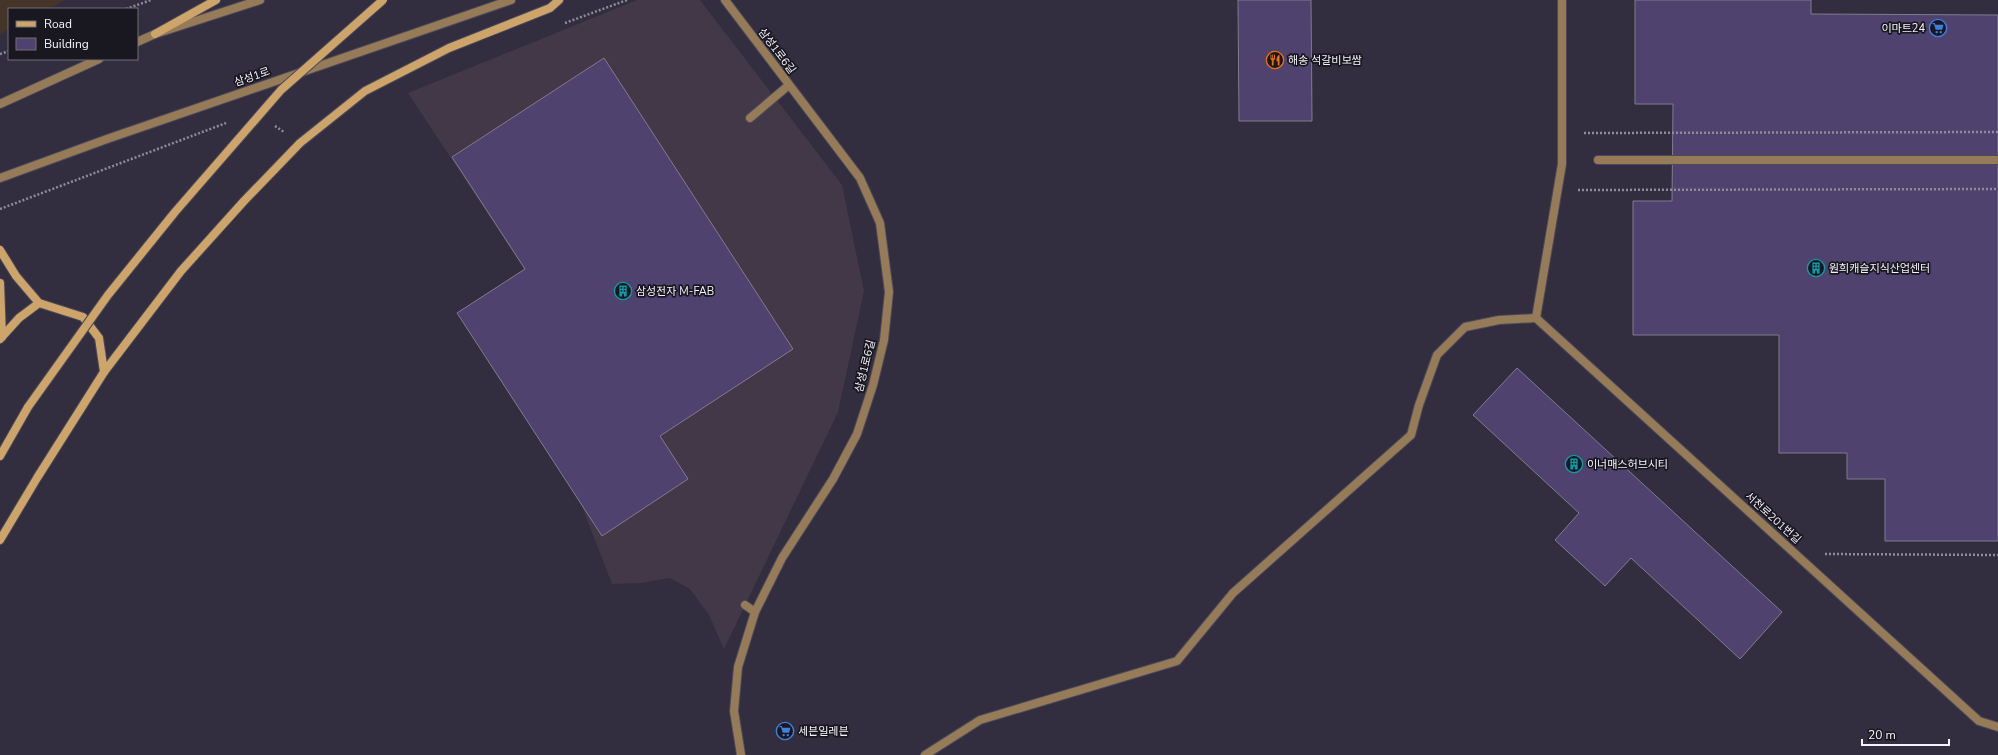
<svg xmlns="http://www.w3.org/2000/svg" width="1998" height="755" viewBox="0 0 1998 755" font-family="'Nunito Sans','Noto Sans KR',sans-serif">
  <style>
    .commercial { fill: #423848 }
    .industrial { fill: #443528 }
    .building { fill: #4f426e; stroke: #807b8f }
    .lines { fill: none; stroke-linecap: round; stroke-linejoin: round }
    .service-casing { stroke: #4d495a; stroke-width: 10 }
    .minor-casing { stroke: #4d495a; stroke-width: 10 }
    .tertiary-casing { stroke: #4d495a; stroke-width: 10 }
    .secondary-casing { stroke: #4d495a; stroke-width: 10 }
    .path { stroke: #8f8c9a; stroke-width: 2.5; stroke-dasharray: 2 2; stroke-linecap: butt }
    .service { stroke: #957b57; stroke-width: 8 }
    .minor { stroke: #957b57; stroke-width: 8 }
    .tertiary { stroke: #957b57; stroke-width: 8 }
    .secondary { stroke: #cda469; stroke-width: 8 }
    .secondary-bridge-casing { stroke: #4d495a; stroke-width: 10; stroke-linecap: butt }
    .secondary-bridge { stroke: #cda469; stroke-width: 8 }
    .labels { text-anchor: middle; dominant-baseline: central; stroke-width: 3.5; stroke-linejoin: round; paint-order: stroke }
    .poi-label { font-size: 11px; fill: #f5f2fd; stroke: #19171f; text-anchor: start }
    .street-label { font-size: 11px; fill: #f5f2fd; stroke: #19171f }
  </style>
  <rect width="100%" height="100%" fill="#322e3f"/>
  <path class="commercial" d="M637,0H700L842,185L864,291L838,412L724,649L709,615L690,589L670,578L641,583L612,584L581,504L457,313L524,269L408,93Z"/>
  <path class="industrial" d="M0,0H65L48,9H9V29L0,34Z"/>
  <path class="building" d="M1238,0H1311L1312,121H1239Z
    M1635,0H1811V14L1998,15V541H1885V479H1847V453H1779V335H1633V201H1672L1673,104H1635Z
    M604,58L793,349L660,436L688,479L602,536L457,313L525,269L452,157Z
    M1517,368L1782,612L1740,659L1631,558L1605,586L1555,540L1579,513L1473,415Z"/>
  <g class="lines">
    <defs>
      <path id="service" d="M750,118L789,85
        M1598,160H1998
        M745,605L755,612
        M925,755L980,720L1177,661L1233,593L1411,435L1419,405L1437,355L1465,327L1499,320L1536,318"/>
      <path id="minor" d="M725,0L860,178L880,223L889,292L884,340L873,385L857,434L833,479L782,558L755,612L738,667L734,711L741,755
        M1562,0V164L1536,318L1979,721L1998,727"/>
      <path id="tertiary" d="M137,42L155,34L260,0
        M0,104L99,59
        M0,178L107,139L511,0"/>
      <path id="secondary" d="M155,34L216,0
        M0,250L16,276L39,303L83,317L99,338L104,372
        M0,283L2,337
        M0,339L19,318L39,303
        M0,456L28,407
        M0,540L37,478L104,372L181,271L244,201L300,143L365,91L449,48L550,8L559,0"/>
    </defs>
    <use href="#service" class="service-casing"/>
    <use href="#minor" class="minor-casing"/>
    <use href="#tertiary" class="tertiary-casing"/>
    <use href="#secondary" class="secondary-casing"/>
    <path class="path" d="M126,9L151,0
      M565,23L627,0
      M0,54L9,51
      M275,126L284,132
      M1584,133L1998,132
      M1578,190L1998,189
      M0,209L226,123
      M1825,554L1998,555"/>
    <use href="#service" class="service"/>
    <use href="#minor" class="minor"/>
    <use href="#tertiary" class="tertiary"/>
    <use href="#secondary" class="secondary"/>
    <defs>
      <path id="secondary-bridge" d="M28,407L108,295L175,212L281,90L383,0"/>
    </defs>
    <use href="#secondary-bridge" class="secondary-bridge-casing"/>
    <use href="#secondary-bridge" class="secondary-bridge"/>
  </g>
  <defs>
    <symbol id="supermarket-ring" viewBox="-11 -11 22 22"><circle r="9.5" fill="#19171f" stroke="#3f7fe0" stroke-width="1.5"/><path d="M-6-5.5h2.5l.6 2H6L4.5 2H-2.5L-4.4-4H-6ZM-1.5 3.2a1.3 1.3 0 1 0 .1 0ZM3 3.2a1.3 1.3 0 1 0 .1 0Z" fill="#3f7fe0"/></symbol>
    <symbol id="restaurant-ring" viewBox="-11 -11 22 22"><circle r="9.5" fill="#19171f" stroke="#e8710a" stroke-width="1.5"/><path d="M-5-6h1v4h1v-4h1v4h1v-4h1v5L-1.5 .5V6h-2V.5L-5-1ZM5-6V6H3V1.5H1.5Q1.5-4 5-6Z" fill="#e8710a"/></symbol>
    <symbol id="building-ring" viewBox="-11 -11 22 22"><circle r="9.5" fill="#19171f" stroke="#0f9aa8" stroke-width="1.5"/><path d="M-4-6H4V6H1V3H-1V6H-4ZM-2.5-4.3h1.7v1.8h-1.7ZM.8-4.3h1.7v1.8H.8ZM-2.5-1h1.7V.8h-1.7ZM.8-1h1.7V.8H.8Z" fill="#0f9aa8"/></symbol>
  </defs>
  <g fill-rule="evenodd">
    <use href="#supermarket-ring" x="1928" y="18" width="20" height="20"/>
    <use href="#restaurant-ring" x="1265" y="50" width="20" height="20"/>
    <use href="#building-ring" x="1806" y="258" width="20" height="20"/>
    <use href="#building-ring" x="613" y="281" width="20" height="20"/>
    <use href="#building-ring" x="1564" y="454" width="20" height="20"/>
    <use href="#supermarket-ring" x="775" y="721" width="20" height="20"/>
  </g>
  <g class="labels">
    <g class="poi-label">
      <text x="1925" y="28" text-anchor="end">이마트24</text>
      <text x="1288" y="60">해송 석갈비보쌈</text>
      <text x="1829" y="268">원희캐슬지식산업센터</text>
      <text x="636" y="291">삼성전자 M-FAB</text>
      <text x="1587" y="464">이너매스허브시티</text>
      <text x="798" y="731">세븐일레븐</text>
    </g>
    <g class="street-label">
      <text transform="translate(777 51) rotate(53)">삼성1로6길</text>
      <text transform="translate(252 77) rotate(-19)">삼성1로</text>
      <text transform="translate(865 366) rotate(-76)">삼성1로6길</text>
      <text transform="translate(1773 518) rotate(42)">서천로201번길</text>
    </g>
  </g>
  <rect x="8" y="8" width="130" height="52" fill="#19171f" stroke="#716f78"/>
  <rect x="16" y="21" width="20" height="6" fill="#cda469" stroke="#716f78"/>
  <text x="44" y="28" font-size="12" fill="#f5f2fd">Road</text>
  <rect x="16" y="38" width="20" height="12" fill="#4f426e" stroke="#716f78"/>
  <text x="44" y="48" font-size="12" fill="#f5f2fd">Building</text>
  <path d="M1862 739v6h87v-6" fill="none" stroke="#f5f2fd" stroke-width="2"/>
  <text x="1868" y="739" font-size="12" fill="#f5f2fd" stroke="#19171f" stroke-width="3" paint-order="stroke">20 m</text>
</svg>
